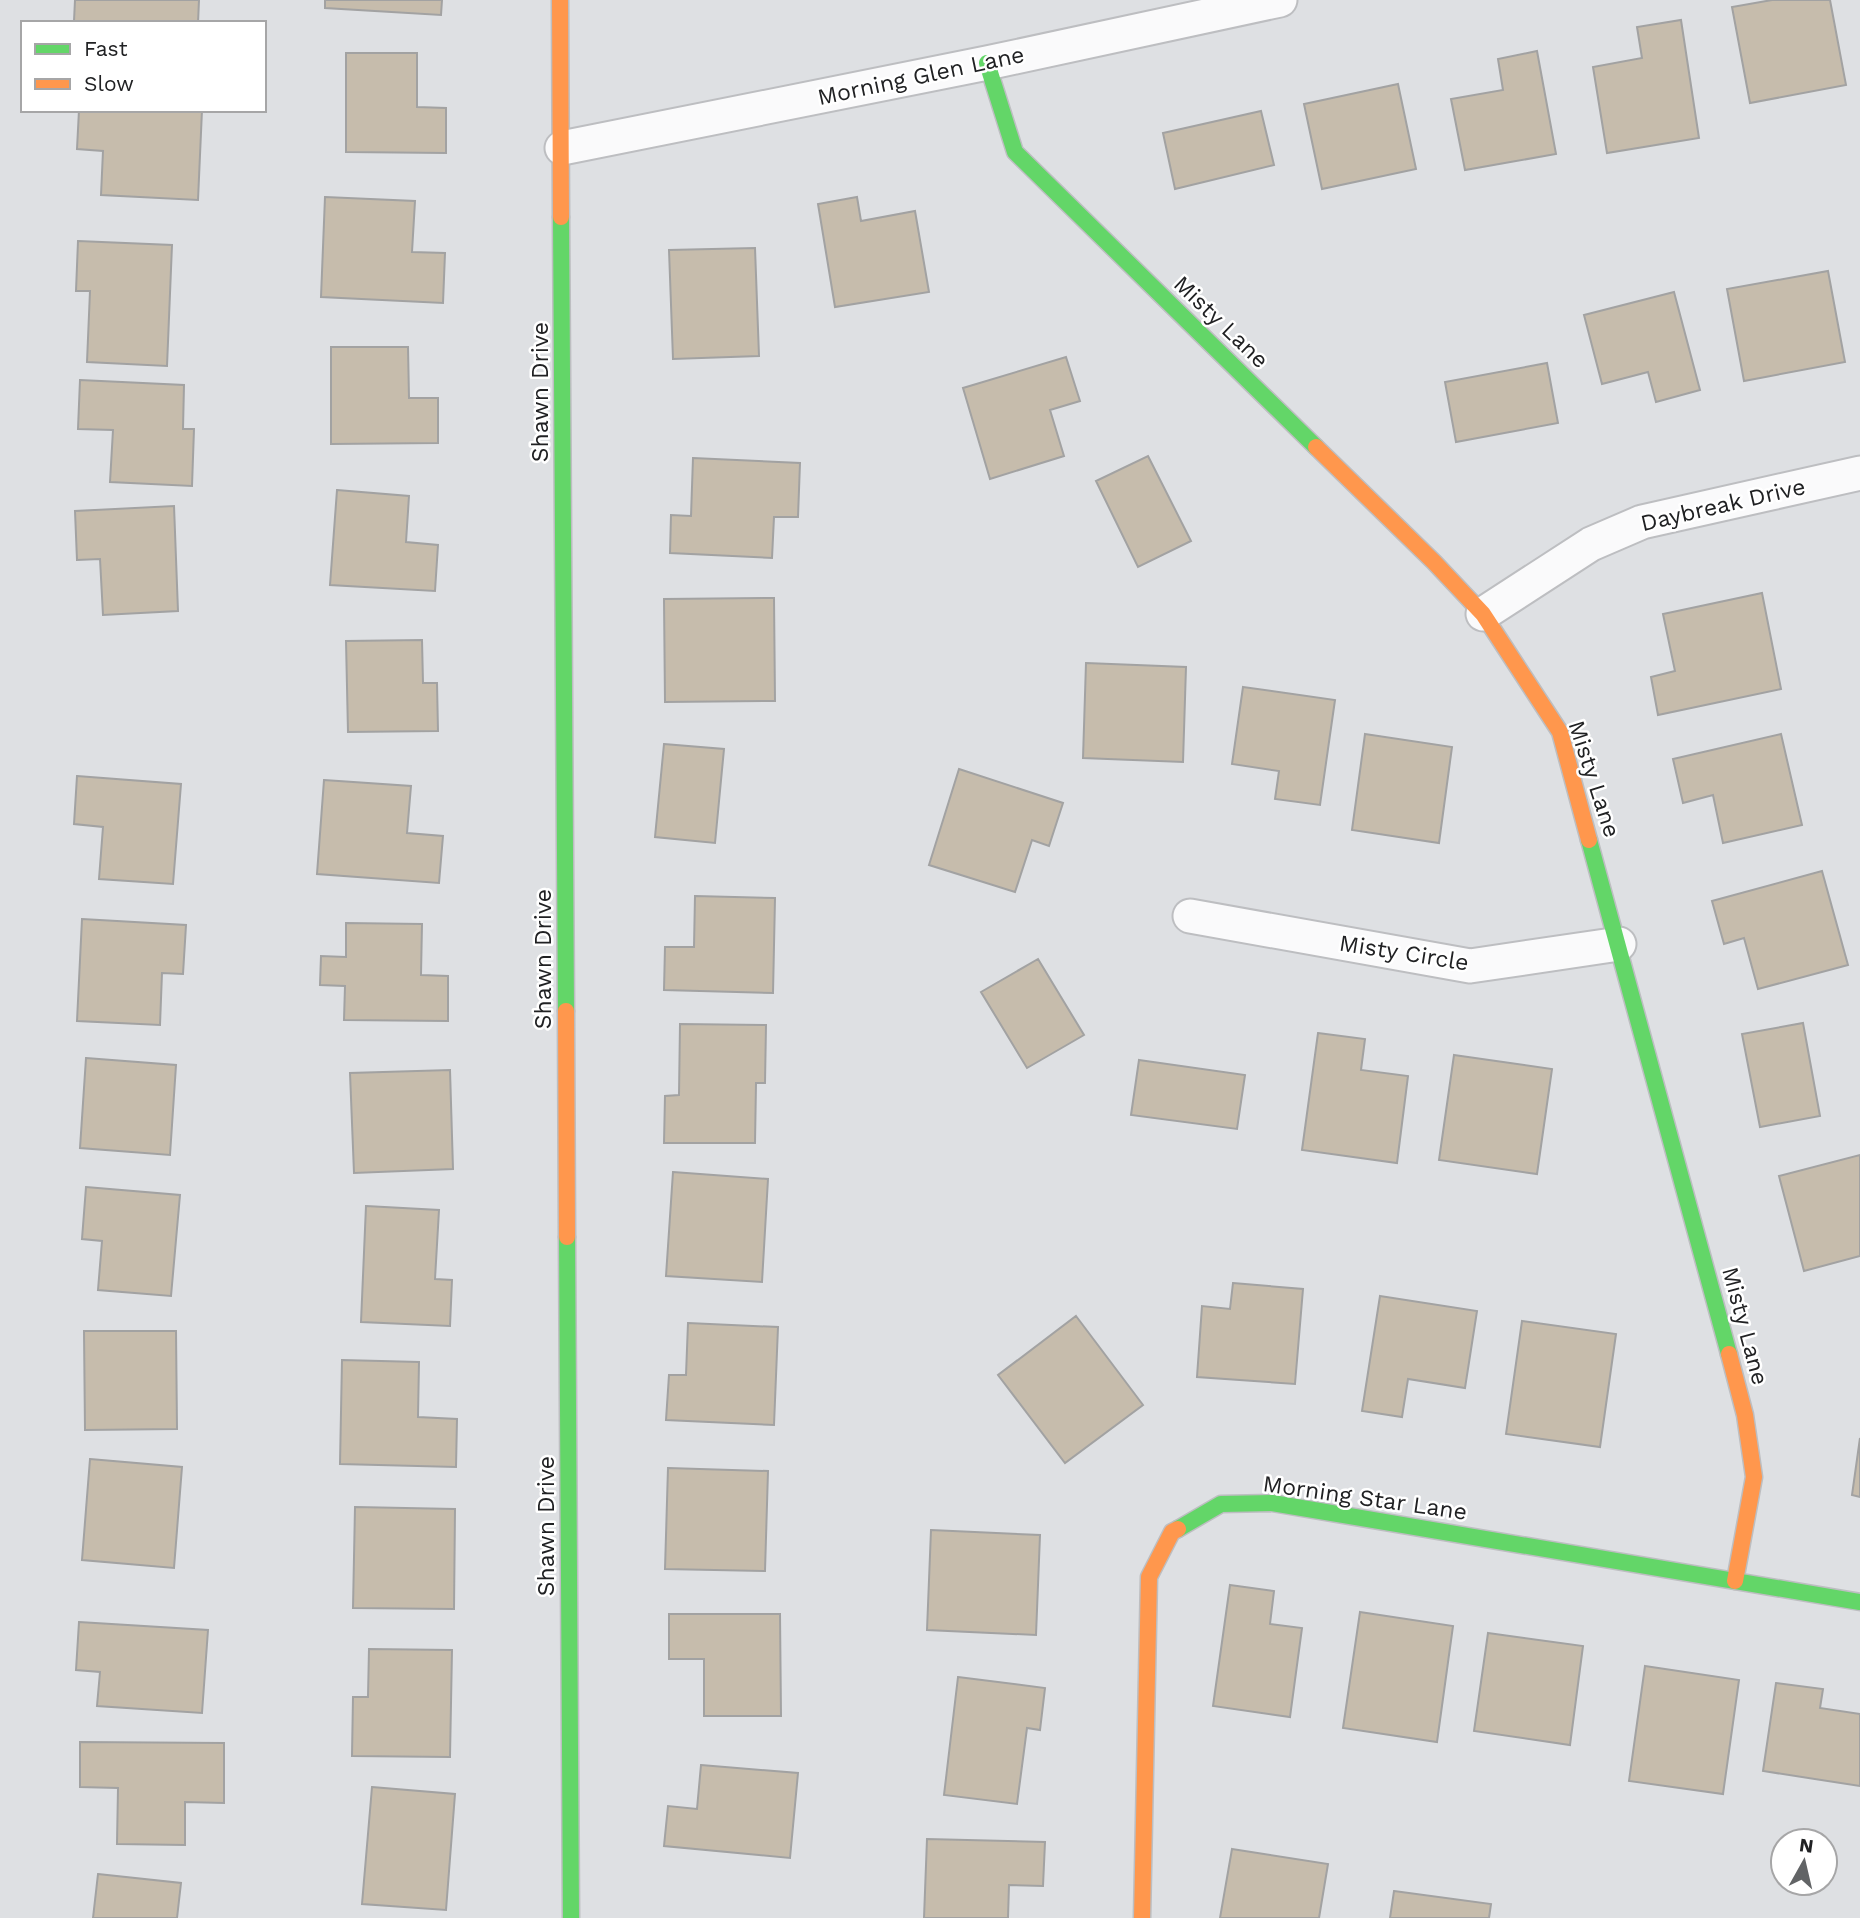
<svg xmlns="http://www.w3.org/2000/svg" width="1860" height="1918" viewBox="0 0 1860 1918" font-family="'Work Sans',sans-serif">
  <style>
    .building { fill: #c6bcac; stroke: #a2a2a2; stroke-width: 2 }
    .lines { fill: none; stroke-linecap: round; stroke-linejoin: round }
    .street-casing { stroke: #bdbec1; stroke-width: 37 }
    .fast-casing { stroke: #bdbec1; stroke-width: 19 }
    .slow-casing { stroke: #bdbec1; stroke-width: 19 }
    .street { stroke: #fafafb; stroke-width: 33 }
    .fast { stroke: #63d668; stroke-width: 16 }
    .slow { stroke: #ff974d; stroke-width: 16 }
    .labels { text-anchor: middle; dominant-baseline: central; stroke-width: 5; stroke-linejoin: round; paint-order: stroke }
    .street-label { font-size: 23px; fill: #202123; stroke: #fff }
  </style>
  <rect width="100%" height="100%" fill="#dee0e3"/>
  <path class="building" d="M75,0H199L198,23L74,21Z
    M325,0H442L441,15L325,8Z
    M1772,0H1830L1846,85L1750,103L1732,7Z
    M1681,20L1699,138L1607,153L1593,67L1642,58L1637,27Z
    M1537,51L1556,154L1465,170L1451,99L1503,90L1498,59Z
    M346,53H417V107L446,108V153L346,152Z
    M1398,84L1416,169L1322,189L1304,104Z
    M79,110H202L198,200L101,195L103,151L77,149Z
    M1261,111L1274,165L1175,189L1163,133Z
    M325,197L415,201L412,252L445,253L443,303L321,297Z
    M857,197L861,221L915,211L929,292L835,307L818,204Z
    M78,241L172,245L167,366L87,362L90,291H76Z
    M755,248L759,356L673,359L669,250Z
    M1828,271L1845,362L1744,381L1727,289Z
    M1674,292L1700,390L1656,402L1648,372L1602,384L1584,315Z
    M331,347H408L409,398H438V443L331,444Z
    M1066,357L1080,401L1050,410L1064,456L990,479L963,388Z
    M1547,363L1558,423L1456,442L1445,382Z
    M80,380L184,385L183,429H194L192,486L110,482L113,430L78,429Z
    M1148,456L1191,541L1138,567L1096,481Z
    M693,458L800,463L798,517H774L772,558L670,553L671,515L691,516Z
    M337,490L409,496L406,542L438,545L435,591L330,585Z
    M174,506L178,611L103,615L100,559L77,560L75,511Z
    M1762,593L1781,689L1658,715L1651,677L1675,671L1663,614Z
    M774,598L775,701L665,702L664,599Z
    M422,640L423,683H437L438,731L348,732L346,641Z
    M1086,663L1186,667L1183,762L1083,758Z
    M1243,687L1335,700L1320,805L1275,799L1279,771L1232,764Z
    M1365,734L1452,747L1439,843L1352,830Z
    M1781,734L1802,825L1723,843L1713,795L1683,803L1673,759Z
    M664,744L724,749L715,843L655,837Z
    M959,769L1063,803L1049,846L1032,840L1015,892L929,865Z
    M77,776L181,784L173,884L99,879L103,827L74,824Z
    M324,780L411,786L407,833L443,836L439,883L317,874Z
    M1822,871L1848,965L1758,989L1744,938L1724,944L1712,901Z
    M695,896L775,898L773,993L664,990L665,947H694Z
    M82,919L186,925L183,974L162,973L160,1025L77,1021Z
    M346,923L422,924L421,975L448,976V1021L344,1020L345,986L320,985L321,956L346,957Z
    M1038,959L1084,1035L1027,1068L981,992Z
    M1803,1023L1820,1116L1760,1127L1742,1034Z
    M680,1024L766,1025L765,1083H756L755,1143H664L665,1096L679,1095Z
    M1318,1033L1365,1039L1361,1070L1408,1076L1397,1163L1302,1150Z
    M1454,1055L1552,1069L1537,1174L1439,1160Z
    M86,1058L176,1065L170,1155L80,1148Z
    M1139,1060L1245,1075L1237,1129L1131,1115Z
    M450,1070L453,1169L354,1173L350,1073Z
    M1860,1155V1256L1804,1271L1779,1176Z
    M673,1172L768,1179L762,1282L666,1276Z
    M86,1187L180,1195L171,1296L98,1290L102,1241L82,1239Z
    M366,1206L439,1210L435,1279L452,1280L450,1326L361,1322Z
    M1233,1283L1303,1289L1295,1384L1197,1377L1202,1306L1230,1309Z
    M1380,1296L1477,1311L1465,1388L1408,1379L1402,1417L1362,1411Z
    M1076,1316L1143,1405L1065,1463L998,1375Z
    M1522,1321L1616,1334L1600,1447L1506,1434Z
    M688,1323L778,1327L774,1425L666,1420L669,1375H686Z
    M84,1331H176L177,1429L85,1430Z
    M342,1360L419,1362L418,1417L457,1419L456,1467L340,1464Z
    M1860,1438V1497L1852,1495Z
    M90,1459L182,1467L174,1568L82,1560Z
    M668,1468L768,1471L765,1571L665,1569Z
    M355,1507L455,1509L454,1609L353,1608Z
    M931,1530L1040,1535L1036,1635L927,1630Z
    M1230,1585L1274,1591L1270,1624L1302,1628L1290,1717L1213,1706Z
    M1360,1612L1453,1626L1437,1742L1343,1728Z
    M669,1614H780L781,1716H704V1659H669Z
    M79,1622L208,1630L202,1713L97,1706L100,1672L76,1670Z
    M1488,1633L1583,1646L1570,1745L1474,1731Z
    M369,1649L452,1650L450,1757L352,1756L353,1697H368Z
    M1645,1666L1739,1680L1723,1794L1629,1781Z
    M958,1677L1045,1688L1040,1730L1027,1728L1017,1804L944,1795Z
    M1776,1683L1823,1689L1820,1708L1860,1714V1786L1763,1771Z
    M80,1742L224,1743V1803L185,1802V1845L117,1844L118,1788L80,1787Z
    M701,1765L798,1773L790,1858L664,1846L668,1806L697,1809Z
    M372,1787L455,1794L446,1910L362,1904Z
    M927,1839L1045,1842L1043,1886L1009,1885L1008,1918H924Z
    M1232,1849L1328,1864L1319,1918H1220Z
    M98,1874L181,1883L177,1918H93Z
    M1394,1891L1491,1904L1489,1918H1390Z"/>
  <g class="lines">
    <defs>
      <path id="street" d="M562,148L987,63L1280,0
        M1483,614L1591,544L1642,522L1860,473
        M1190,916L1470,966L1619,944"/>
      <path id="fast" d="M987,63L1015,152L1316,447
        M561,217L566,1011
        M1589,840L1729,1354
        M567,1237L571,1918
        M1178,1529L1221,1504L1272,1503L1860,1602"/>
      <path id="slow" d="M560,0L561,217
        M1316,447L1434,562L1483,614L1560,732L1589,840
        M566,1011L567,1237
        M1729,1354L1745,1415L1754,1477L1735,1581
        M1142,1918L1149,1577L1172,1532L1178,1529"/>
    </defs>
    <use href="#street" class="street-casing"/>
    <use href="#fast" class="fast-casing"/>
    <use href="#slow" class="slow-casing"/>
    <use href="#street" class="street"/>
    <use href="#fast" class="fast"/>
    <use href="#slow" class="slow"/>
  </g>
  <g class="labels">
    <g class="street-label">
      <text transform="translate(921 76) rotate(-12)">Morning Glen Lane</text>
      <text transform="translate(1221 322) rotate(44)">Misty Lane</text>
      <text transform="translate(540 392) rotate(-90)">Shawn Drive</text>
      <text transform="translate(1723 505) rotate(-13)">Daybreak Drive</text>
      <text transform="translate(1594 779) rotate(72)">Misty Lane</text>
      <text transform="translate(1404 953) rotate(9)">Misty Circle</text>
      <text transform="translate(543 959) rotate(-90)">Shawn Drive</text>
      <text transform="translate(1745 1326) rotate(75)">Misty Lane</text>
      <text transform="translate(1365 1498) rotate(8)">Morning Star Lane</text>
      <text transform="translate(546 1526) rotate(-90)">Shawn Drive</text>
    </g>
  </g>
  <rect x="21" y="21" width="245" height="91" fill="#ffffff" stroke="#a6a6a7" stroke-width="2"/>
  <rect x="35" y="44" width="35" height="10" fill="#63d668" stroke="#a6a6a7" stroke-width="2"/>
  <text x="84" y="56" font-size="21" fill="#202123">Fast</text>
  <rect x="35" y="79" width="35" height="10" fill="#ff974d" stroke="#a6a6a7" stroke-width="2"/>
  <text x="84" y="91" font-size="21" fill="#202123">Slow</text>
  <g transform="translate(1804 1862) rotate(8)"><circle r="33" fill="#ffffff" stroke="#a6a6a7" stroke-width="2"/>
  <path d="M0-5L12 26L0 18L-12 26Z" fill="#626466"/>
  <text y="-10" font-size="19" font-weight="bold" text-anchor="middle" fill="#202123">N</text>
  </g>
</svg>
